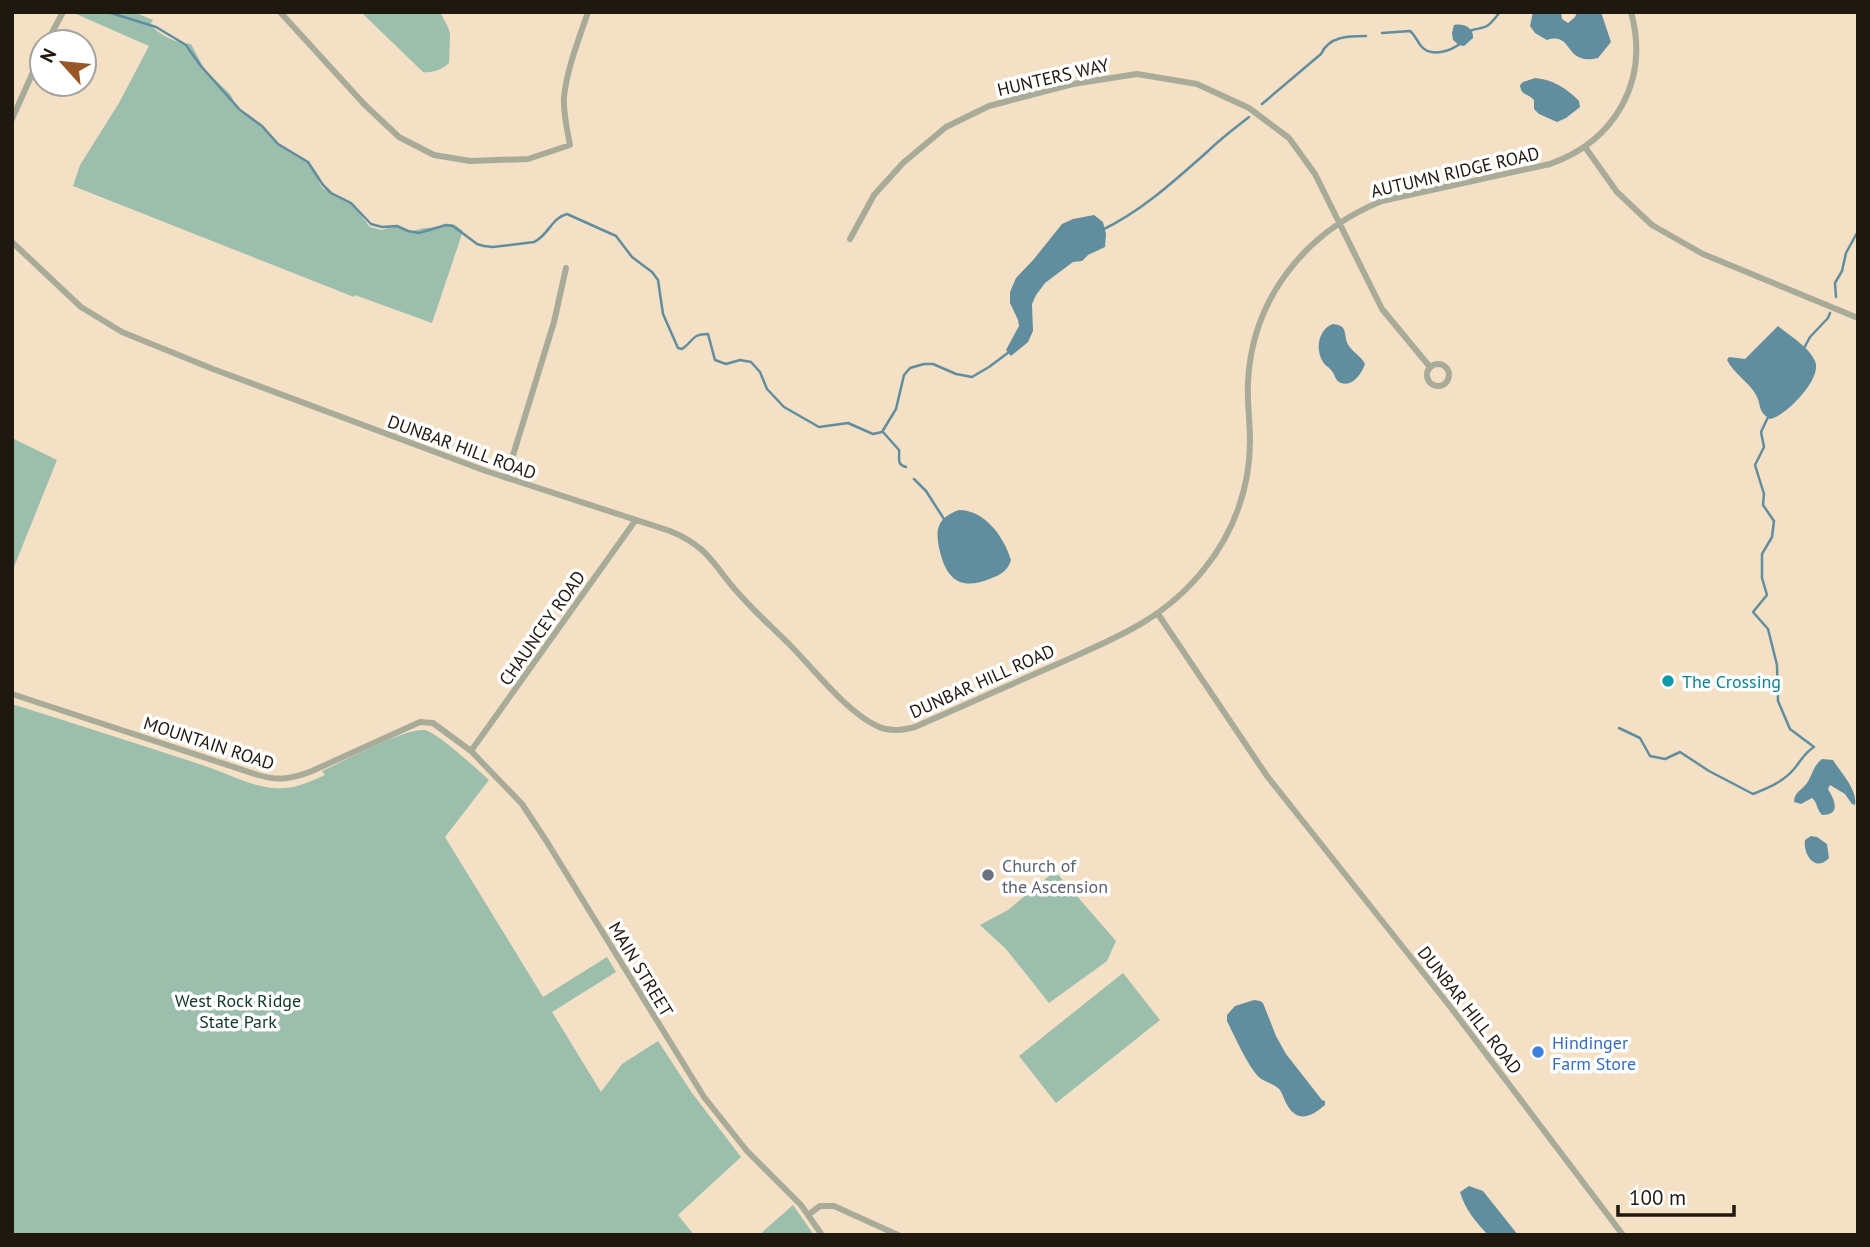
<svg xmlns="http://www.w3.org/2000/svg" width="1870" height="1247" viewBox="0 0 1870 1247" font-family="'PT Sans',sans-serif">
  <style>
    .green { fill: #9bbead }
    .water { fill: #618e9f }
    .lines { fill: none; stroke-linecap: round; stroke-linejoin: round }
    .stream { stroke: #618e9f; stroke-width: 2.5 }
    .minor { stroke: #a9ab99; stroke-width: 6 }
    .culture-dot { fill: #0f9aa8; stroke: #fff; stroke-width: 2.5 }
    .worship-dot { fill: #6b7280; stroke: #fff; stroke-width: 2.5 }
    .shop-dot { fill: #3f7fe0; stroke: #fff; stroke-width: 2.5 }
    .labels { text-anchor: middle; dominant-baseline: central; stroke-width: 7; stroke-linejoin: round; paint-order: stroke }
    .street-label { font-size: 18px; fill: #1f180e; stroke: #fff }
    .culture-label { font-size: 18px; fill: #0d838f; stroke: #fff; text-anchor: start }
    .worship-label { font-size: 18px; fill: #5b616d; stroke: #fff; text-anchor: start }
    .park-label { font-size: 18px; fill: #103728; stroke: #fff }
    .shop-label { font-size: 18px; fill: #366cbe; stroke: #fff; text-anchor: start }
  </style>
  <rect width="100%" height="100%" fill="#f4e0c4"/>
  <path class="green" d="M78,12H134L153,20L150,25C162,36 175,43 191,44L205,70L230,94L240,112L261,124L283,148L305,159L313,168L322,188L353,205L370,227L382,230L393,226L409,232L424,228L442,227L451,224L455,225L463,231L432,323L355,295L354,297L73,186L80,165L119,103L149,46L76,14Z
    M361,12H440L448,27L450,34L449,63C441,70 433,73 423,72Z
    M12,438L57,460L12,572Z
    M12,704C75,724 139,744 202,765C225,772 249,786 273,788C292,790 308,783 325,775L322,771C342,762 405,728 424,730C436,731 478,770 489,780L445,837L543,997L607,957L616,972L552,1012L601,1092L622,1064L658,1041L692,1093L741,1157L678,1215L694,1235H12Z
    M1055,871L1116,941L1107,961L1049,1003L1006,949L980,925L1008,910Z
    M1123,973L1160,1020L1056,1103L1019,1056Z
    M793,1205L814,1235H759Z"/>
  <path class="water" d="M1533,12H1561L1562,19L1568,23L1575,17L1577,12H1601L1611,42L1598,58C1563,66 1574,31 1547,40L1535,33L1530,26Z
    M1454,25C1464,23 1474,28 1473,38L1464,46L1459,45L1453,40L1452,33Z
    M1535,78C1554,80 1566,88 1579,101L1580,107L1566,118L1557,122L1539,114L1534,109V100C1529,94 1521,96 1520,85L1523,82Z
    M1094,215L1103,222L1106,234L1105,247L1088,255L1082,261L1073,262L1045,283L1036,295L1032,304L1033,331L1028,342L1011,356L1006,350L1019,326L1018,320L1010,303V292L1016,278L1034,259L1062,224L1073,219Z
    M1333,324C1350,326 1342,335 1349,346C1354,353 1361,356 1365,364C1362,373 1353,387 1341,383C1335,381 1335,374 1331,370C1327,365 1327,368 1323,362C1315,350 1318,329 1333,324Z
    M1778,326C1790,336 1809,347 1815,361C1823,378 1786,416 1770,419C1757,411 1762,406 1756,395C1749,382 1734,374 1727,360L1729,357L1745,359Z
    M959,510C985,510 1004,537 1011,560C1008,570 1002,574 992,578C963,590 948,583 940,552C935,531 936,518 959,510Z
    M1822,759L1833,760C1841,773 1858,790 1855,805L1852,804L1845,794L1830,785L1828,789C1834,799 1842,815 1822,815C1816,809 1818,803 1812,798L1801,804L1794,802C1794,792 1801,791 1807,783C1813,774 1813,766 1822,759Z
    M1811,836L1817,837L1827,844L1829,858C1815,873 1803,854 1805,840Z
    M1254,1000L1260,1001L1263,1003L1276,1036L1286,1054L1322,1100L1325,1101V1105C1311,1117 1297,1124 1286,1103C1284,1099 1282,1092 1279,1089C1274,1084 1265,1082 1260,1078C1249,1069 1234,1035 1227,1021V1015L1235,1006Z
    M1469,1186L1483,1191L1518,1235H1488C1475,1221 1465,1209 1460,1192Z"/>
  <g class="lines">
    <path class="stream" d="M108,12L156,27L186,45L200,65L240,110L262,126L278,144L308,162L323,185L331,193L351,203L371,224L382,227L397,226L408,231L419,233L446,225L453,226L477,244L484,246L493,247L534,242C549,235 551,218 567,214L616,236L632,257L652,272L658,280L663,314L678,348L682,349C694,341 691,334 708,334L715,360L726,364L740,360L751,362L760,372L767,389L784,407L819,427L848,423L873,434L882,432L896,409L904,375L910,368L924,364H933L956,374L972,377L989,367L1009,352
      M1382,33L1410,31C1415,35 1417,41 1421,46C1431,58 1451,51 1461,43
      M1470,33L1472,30C1489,27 1489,26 1500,12
      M1262,104L1321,54C1329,36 1349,36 1366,36
      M1102,230C1142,211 1174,181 1207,152C1220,139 1235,128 1249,117
      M1836,297L1835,283L1842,271L1846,253L1858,231
      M1803,350L1810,337L1828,318L1830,313
      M883,432L899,450C900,459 896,464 906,467
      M914,479L926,491L944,519
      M1619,728L1640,738L1650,756L1665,759L1680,752L1709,771L1753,794C1768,788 1783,782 1794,769C1801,761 1804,753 1814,747L1790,729L1778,701L1777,665L1768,629L1753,612L1767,595L1762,578V554L1772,537L1774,521L1763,505L1764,494L1755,465L1764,447L1761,432L1769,415"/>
    <path class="minor" d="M280,12L364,104L399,137L434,155L470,161L528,159L570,145C567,129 563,113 564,97C567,68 579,39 588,12
      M47,42L63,12
      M12,119L42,52
      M1585,147L1617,192L1652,225L1703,254L1858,318
      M850,239L874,195L903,163L946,127L989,106L1073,84L1137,74L1197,84L1249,108L1289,138L1315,174L1382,309L1430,367
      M12,242L81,307L122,332L213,369L486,471L670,531C711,548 713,566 740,595C755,612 773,628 789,644C814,669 847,713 879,727C891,732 903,730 915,727C959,708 1003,688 1046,669C1108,641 1162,623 1205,568C1234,532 1250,487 1250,441C1250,421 1247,402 1248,382C1252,299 1305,232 1382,201L1550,164C1615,141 1650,81 1631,12
      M1427 375a11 11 0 1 1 22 0a11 11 0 1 1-22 0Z
      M506,478L554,322L566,268
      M1158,614L1267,776L1452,1009L1623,1235
      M12,694L258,775C278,781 292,779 312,771L420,722L433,723L471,751L522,804L547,842L704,1097L747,1151L801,1205L822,1235
      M471,751L635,521
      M808,1215L820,1206H834L898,1235"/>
  </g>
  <circle class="culture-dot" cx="1668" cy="681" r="7"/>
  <circle class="worship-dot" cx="988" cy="875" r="7"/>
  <circle class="shop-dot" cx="1538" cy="1052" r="7"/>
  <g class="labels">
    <g class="street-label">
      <text transform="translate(1053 77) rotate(-13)">HUNTERS WAY</text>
      <text transform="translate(1455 172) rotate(-13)">AUTUMN RIDGE ROAD</text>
      <text transform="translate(462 447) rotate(20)">DUNBAR HILL ROAD</text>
      <text transform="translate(542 628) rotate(-55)">CHAUNCEY ROAD</text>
      <text transform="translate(982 681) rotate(-24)">DUNBAR HILL ROAD</text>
      <text transform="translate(209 743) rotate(18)">MOUNTAIN ROAD</text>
      <text transform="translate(641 969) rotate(59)">MAIN STREET</text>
      <text transform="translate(1470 1010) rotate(52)">DUNBAR HILL ROAD</text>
    </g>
    <g class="culture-label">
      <text x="1682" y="681">The Crossing</text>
    </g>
    <g class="worship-label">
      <text x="1002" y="865">Church of<tspan x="1002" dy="21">the Ascension</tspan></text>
    </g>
    <g class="park-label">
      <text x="238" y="1000">West Rock Ridge<tspan x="238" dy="21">State Park</tspan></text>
    </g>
    <g class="shop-label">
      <text x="1552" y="1042">Hindinger<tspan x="1552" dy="21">Farm Store</tspan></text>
    </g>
  </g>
  <rect width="1870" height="1247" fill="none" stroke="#1f180e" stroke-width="28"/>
  <g transform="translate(63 63) rotate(297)"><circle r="33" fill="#ffffff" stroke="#a5a39f" stroke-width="2"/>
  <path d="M0-5L12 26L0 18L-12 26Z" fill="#995627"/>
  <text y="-10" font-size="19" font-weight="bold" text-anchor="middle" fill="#1f180e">N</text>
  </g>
  <path d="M1618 1205v10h116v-10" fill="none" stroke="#1f180e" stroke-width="3.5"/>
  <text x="1629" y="1205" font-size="21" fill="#1f180e" stroke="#ffffff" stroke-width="5" paint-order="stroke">100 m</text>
</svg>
